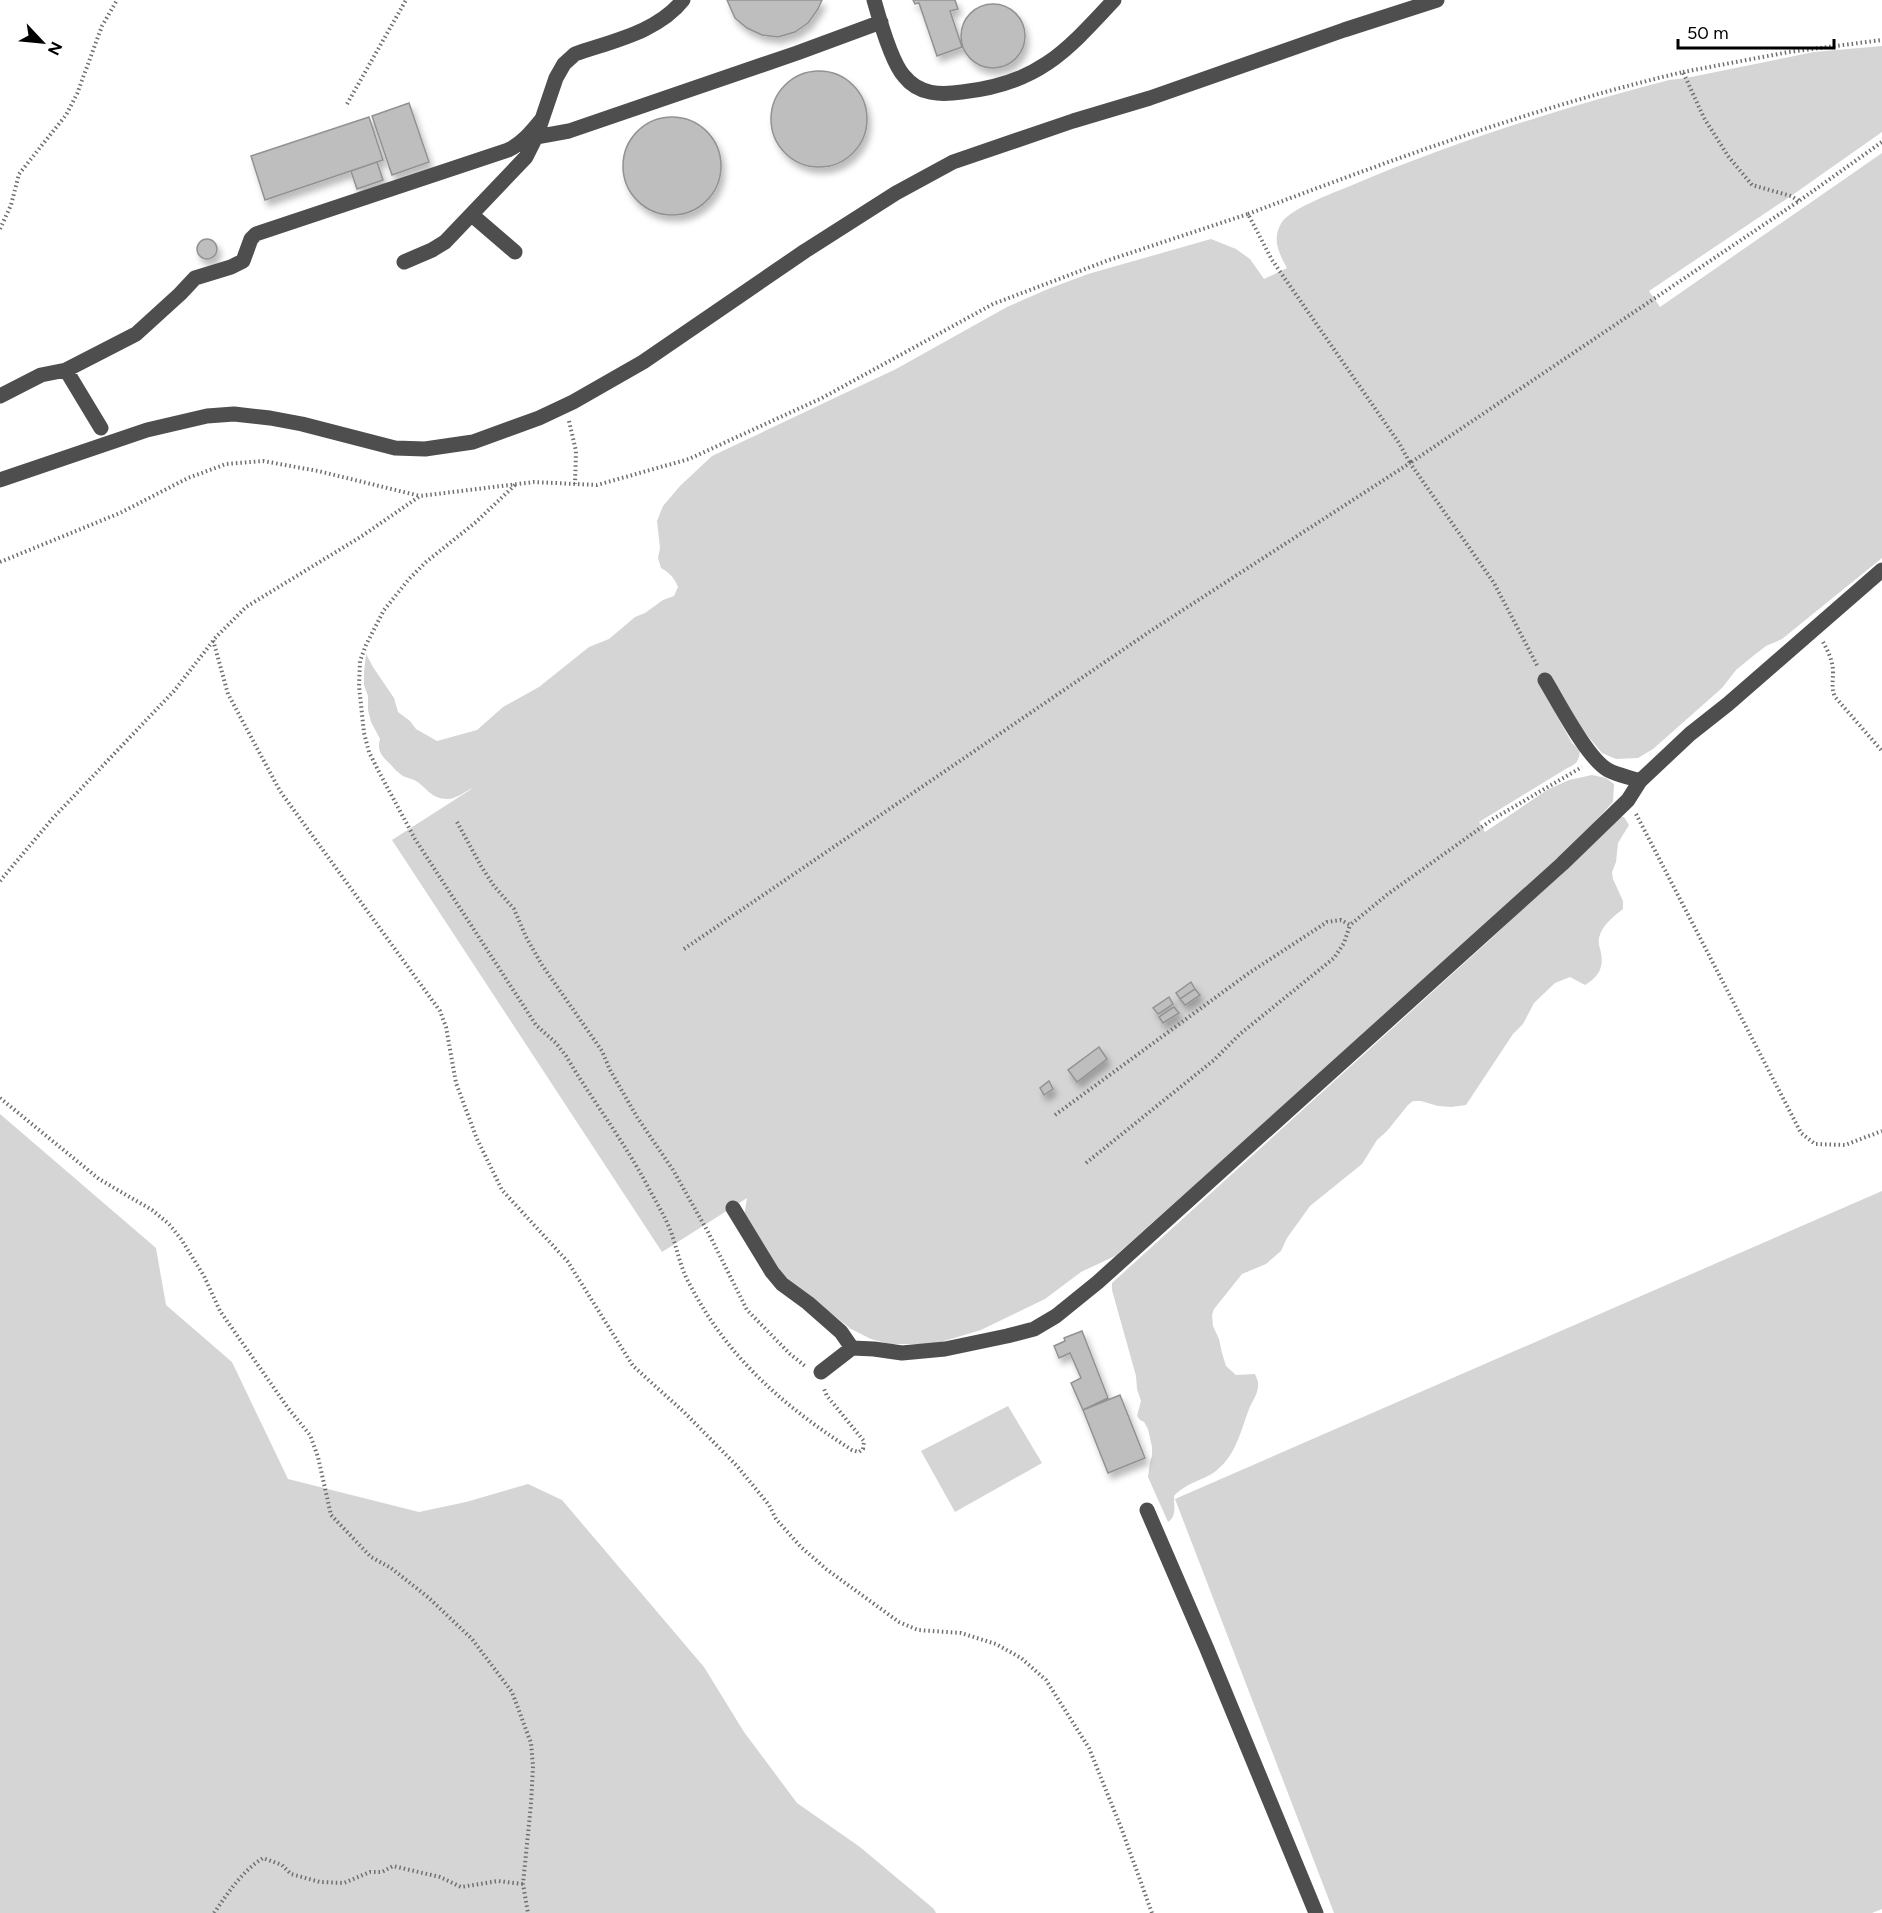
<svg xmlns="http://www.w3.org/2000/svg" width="1882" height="1913" viewBox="0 0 1882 1913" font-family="Figtree,sans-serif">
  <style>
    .green { fill: #d5d5d5; fill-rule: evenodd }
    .building { fill: #bebebe; stroke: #929292; stroke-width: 1.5; filter: url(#shadow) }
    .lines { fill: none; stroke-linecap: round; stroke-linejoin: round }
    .path { stroke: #707070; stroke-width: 4; stroke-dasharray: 1.5 3; stroke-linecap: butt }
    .minor { stroke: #4e4e4e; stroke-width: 15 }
  </style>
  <defs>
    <filter id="shadow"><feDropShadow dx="3.5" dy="6" stdDeviation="3" flood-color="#0004"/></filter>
  </defs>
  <rect width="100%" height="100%" fill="#fff"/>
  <path class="green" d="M1882,46V132L1791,196L1649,291L1660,307L1882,153V558L1782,639L1766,646L1753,656L1736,670L1722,688L1653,749L1638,758L1616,759L1602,753L1580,727L1546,696L1572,743L1580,750C1579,764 1575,764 1564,770L1479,822L1485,832L1547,790L1569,780L1592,775L1606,778L1614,784L1613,802L1579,839L1521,893L1115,1256L1081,1272L1045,1299L981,1330L934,1344H889L871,1339L851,1329L780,1273L744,1217L747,1198L662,1252L392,840L473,788C465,791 457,799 447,799C431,799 426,787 416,781C413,779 407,778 403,776C397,772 394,768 389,763C381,755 377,751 380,739L371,722L368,710V696L364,685V672L366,654L373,667L394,698L398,712L410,721L416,729L437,741L477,730L503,707L539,687L589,647L609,639L635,617L645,613L663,600L674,596L678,587C675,579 669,572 661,568L658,558L660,548L657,521L663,506L680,486L712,456L896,369L1007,307L1048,289L1088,274L1211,239L1236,249L1250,259L1264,279L1287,268C1279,253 1271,239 1282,222C1292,208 1333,193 1350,186C1453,142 1561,108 1669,80L1686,78L1814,52ZM1098,1048L1107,1059L1076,1081L1068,1070Z
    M1620,817H1624L1629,825L1618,843L1616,862L1612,872L1613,879L1623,901V909C1613,917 1602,925 1599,938C1598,944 1600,948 1601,953C1604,968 1598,977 1585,985L1570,977L1555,983L1534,1003L1523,1024L1513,1034L1466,1105L1451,1107L1438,1106L1421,1101H1413L1408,1105L1387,1131L1377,1140L1362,1164L1310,1206L1287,1238L1281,1251L1266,1264L1242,1274L1214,1309L1212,1315L1213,1326L1219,1339L1222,1353L1226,1366L1236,1375L1255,1374C1256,1377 1258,1380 1258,1383C1259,1393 1252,1401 1249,1409C1241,1430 1236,1455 1217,1470C1204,1481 1188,1481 1174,1496C1174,1506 1177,1516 1168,1522L1148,1477L1150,1462L1152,1456V1447L1148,1429L1144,1422L1140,1420L1137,1416L1141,1401L1137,1389L1136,1376L1112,1290V1283L1493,937Z
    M0,1114L156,1248L166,1305L232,1362L288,1479L419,1512L466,1502L528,1484L562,1500L704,1667L744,1732L797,1803L860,1847L934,1909L936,1913H0Z
    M1882,1191V1909L1872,1913H1334L1175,1499Z
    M1008,1406L1042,1463L955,1512L921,1451Z"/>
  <path class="building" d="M727,0H822L818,9L808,23L795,32L778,37L762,35L747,28L735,18Z
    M913,0H955L958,9L950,11L962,47L937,56L919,3L915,4Z
    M961 36a32 32 0 1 1 64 0a32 32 0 1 1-64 0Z
    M771 119a48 48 0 1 1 96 0a48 48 0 1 1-96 0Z
    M409,103L429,162L392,175L372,116Z
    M623 166a49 49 0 1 1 98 0a49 49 0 1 1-98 0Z
    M369,117L383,160L265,200L251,156Z
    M377,162L383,180L357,189L351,171Z
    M197 249a10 10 0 1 1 20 0a10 10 0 1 1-20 0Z
    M1191,982L1195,989L1180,999L1176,993Z
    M1195,989L1200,995L1185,1005L1180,999Z
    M1169,997L1173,1004L1158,1014L1153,1008Z
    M1174,1007L1179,1013L1163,1023L1159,1017Z
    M1099,1047L1107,1059L1077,1082L1068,1070Z
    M1049,1081L1053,1089L1044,1095L1040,1088Z
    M1082,1331L1108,1398L1083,1410L1071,1383L1081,1378L1070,1353L1059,1358L1054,1346L1065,1341L1064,1338Z
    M1120,1395L1145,1458L1108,1473L1083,1410Z"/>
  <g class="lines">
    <path class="path" d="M1683,72L1789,52L1882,40
      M347,104L406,0
      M1248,214C1391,160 1535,107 1683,72L1704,118L1728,156L1752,185L1791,196L1799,201
      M0,229L11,205L19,174L66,115L77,94L102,26L117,0
      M569,421L576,451L575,484
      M515,485L476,522L426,562L409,579L384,610L366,645L360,661L359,686L364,733L369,752L379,772L415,839L536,1025L556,1043L566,1056C592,1100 624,1141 648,1187C655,1200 663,1213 669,1227C677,1246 679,1265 689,1283C727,1357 783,1406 852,1450L859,1452L863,1449L864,1441L827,1396L824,1389
      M0,562L120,513L188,478L226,464L263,461L318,471L420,496
      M1823,642C1828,651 1833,661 1833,672C1833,682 1831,687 1835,697L1882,751
      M1636,814L1801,1133L1815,1144L1845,1145L1882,1131
      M457,822L481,866L494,886L514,909L526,937L542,965L602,1051L610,1070L637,1117L673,1170L708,1232L747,1310L790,1354L805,1366
      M0,881L53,818L174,691L213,641
      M684,949L1152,630L1410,463L1494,583L1538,667
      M0,1098L99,1179L152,1210L169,1224L181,1239L204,1276L220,1311L288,1408L310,1435L318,1457L331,1515L371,1557L391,1568L429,1598L472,1639L512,1692L531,1743L533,1766L531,1804L523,1884L528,1913
      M1055,1115L1249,973L1327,922L1341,920L1350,925L1388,894L1493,819L1582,767
      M1086,1163L1214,1060L1240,1034L1334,958L1344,943L1350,925
      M214,1913C228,1893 242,1871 263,1858L282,1865L291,1874L320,1882L344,1883L370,1872H382L393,1866L440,1877L461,1887L498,1881L523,1884
      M1152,1913L1122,1830L1089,1748L1046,1680L1021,1658L996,1644L961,1633L918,1630L899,1622L826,1569L800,1546L776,1519L769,1505L737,1466L684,1412L633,1366L568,1262L502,1190L477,1139L456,1083L446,1027L440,1011L280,791L228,694L213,640L246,607L362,536L420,496L534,482L597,485L689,459L822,398L993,304L1109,260L1248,214L1272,260L1399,443L1410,463L1799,201L1882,142"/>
    <path class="minor" d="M874,0C879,18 892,63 904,76C919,95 941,95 962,92C1037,84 1065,53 1114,0
      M536,137L569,131L797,53L881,22
      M472,215L515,252
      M404,262L432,250L445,242L526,157L536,137L556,78L564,64L575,54C612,41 658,32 683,0
      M66,370L101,428
      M0,396L41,375L66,370L136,334L180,294L195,278L231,267L243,261L251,239L256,234L508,150C522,144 533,130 542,119
      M0,480L147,430L207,416L234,414L270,418L302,424L395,448L425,449L473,442L539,418L573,402L643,362L805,251L896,193L953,162L1073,121L1150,98L1344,30L1437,0
      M1545,680C1559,703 1587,758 1608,770C1617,775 1629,777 1640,781
      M733,1208L772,1272L782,1284L808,1303L841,1332L852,1348L874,1349L902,1353L945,1349L1007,1336L1034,1329L1056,1316L1098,1282L1562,864L1628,800L1640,781L1690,734L1728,704L1882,570
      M821,1372L852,1348
      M1147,1510L1207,1649L1316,1913"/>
  </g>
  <g transform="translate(42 42) rotate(116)" stroke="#ffffff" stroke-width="4.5" paint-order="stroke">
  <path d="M0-4.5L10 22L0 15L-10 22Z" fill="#000000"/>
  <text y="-9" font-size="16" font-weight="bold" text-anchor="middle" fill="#000000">N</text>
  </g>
  <path d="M1678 39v9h156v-9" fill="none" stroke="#000000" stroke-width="3"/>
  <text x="1687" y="39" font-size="18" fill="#000000" stroke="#ffffff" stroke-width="4.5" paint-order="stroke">50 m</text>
</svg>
